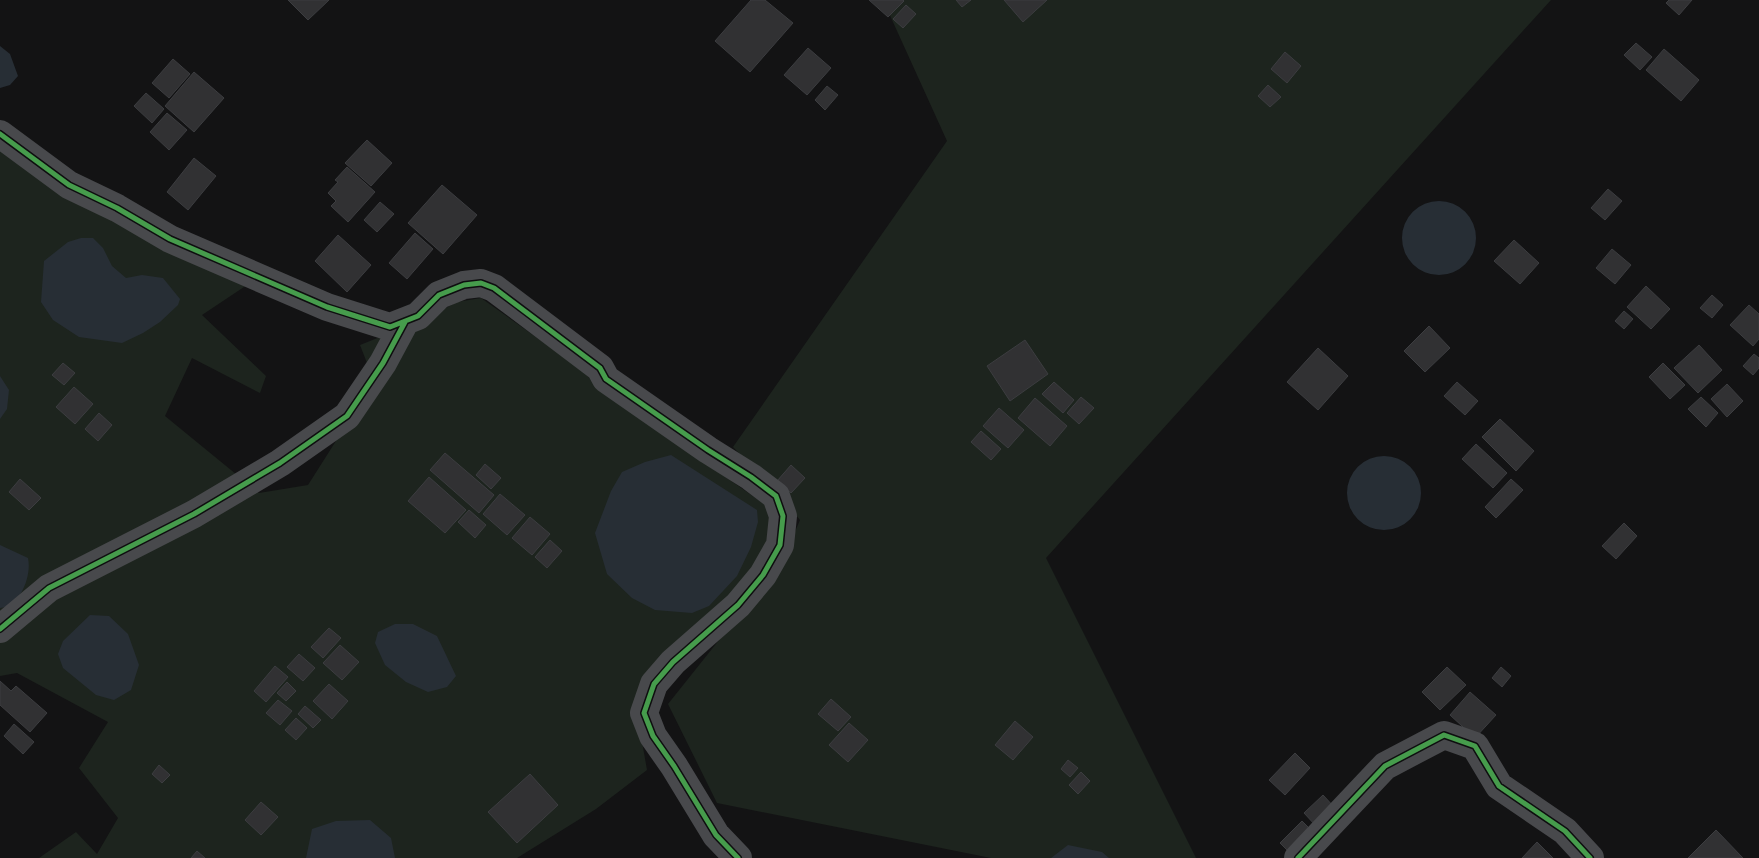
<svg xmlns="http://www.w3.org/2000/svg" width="1759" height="858" viewBox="0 0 1759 858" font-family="'DM Sans',sans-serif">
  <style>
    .green { fill: #1d241e }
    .water { fill: #272e35 }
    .building { fill: #313133; stroke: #3c3d40 }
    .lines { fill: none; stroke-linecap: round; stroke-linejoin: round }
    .minor { stroke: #48494c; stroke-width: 28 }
    .cycleway-casing { stroke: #0e0e0f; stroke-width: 8 }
    .cycleway { stroke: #469c4c; stroke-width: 5 }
  </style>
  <rect width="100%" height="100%" fill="#131314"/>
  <path class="green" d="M883,0H1551L1046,558L1196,858H991L717,803L668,704L783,560L800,520L781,496L733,447L947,141Z
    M0,149L247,285L202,315L266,376L260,393L192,358L165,416L259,493L308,485L374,381L360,345L425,319L457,302L481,298L584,371L597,388L770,508L777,540L636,707L647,770L596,809L517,858H39L76,832L97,854L118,818L79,768L108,722L17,673L0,676Z"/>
  <path class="water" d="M0,46L10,54L18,76L10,85L0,88Z
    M1402 238a37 37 0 1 1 74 0a37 37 0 1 1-74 0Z
    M81,238H93L103,248L112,266L126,278L142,275L163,278L180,299L178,305L160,322L143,333L122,343L79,337L53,320L41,302L44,261L68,242Z
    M0,376L9,390L7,409L0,419Z
    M671,455L757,510L758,522L751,547L737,576L709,606L692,613L655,610L632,598L607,574L595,533L611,491L622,472L645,462Z
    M1347 493a37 37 0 1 1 74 0a37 37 0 1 1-74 0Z
    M0,545L28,558C32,576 20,607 0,608Z
    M90,615L109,616L128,634L139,665L131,690L114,700L96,695L63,668L58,654L63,641Z
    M395,624H413L437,636L456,676L447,687L428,692L406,682L385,665L375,643L378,632Z
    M370,820L391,838L395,858H306L312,829L336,821Z
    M1068,845L1102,852L1109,858H1051Z"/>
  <path class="building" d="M288,0H329L308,20Z
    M751,0H765L793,23L750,72L715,41Z
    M869,0H903L904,1L888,17Z
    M956,0H971L962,7Z
    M1004,0H1047L1023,22Z
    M1669,0H1692L1679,15L1666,3Z
    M906,5L916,14L903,28L893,19Z
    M1636,43L1652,57L1640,70L1624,55Z
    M808,48L831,68L807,95L784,75Z
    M1664,49L1699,80L1681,101L1646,70Z
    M1285,52L1301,66L1287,83L1271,69Z
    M173,59L190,74L169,98L152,83Z
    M194,72L224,98L194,132L165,106Z
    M1268,85L1281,97L1270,107L1258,96Z
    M827,86L838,95L825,110L815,100Z
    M146,93L164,109L152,123L134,106Z
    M167,113L187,130L169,150L150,132Z
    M367,140L392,163L371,186L345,163Z
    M194,158L216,176L188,210L167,192Z
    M347,167L375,192L348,222L331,206L336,201L328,193L338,182L335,180Z
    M442,185L477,215L443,254L408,223Z
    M1608,189L1622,201L1605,220L1591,208Z
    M380,202L394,214L377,232L364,220Z
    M415,233L433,249L407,279L389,263Z
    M338,235L371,265L347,292L315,261Z
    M1514,240L1539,263L1520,284L1494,261Z
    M1612,249L1631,265L1615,284L1596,268Z
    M1646,286L1670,309L1651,329L1627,307Z
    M1712,295L1723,305L1712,318L1700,308Z
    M1749,305L1759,314V339L1753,346L1730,325Z
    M1624,311L1633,319L1624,329L1615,321Z
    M1429,326L1450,348L1425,372L1404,351Z
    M1025,340L1048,374L1010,401L987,366Z
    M1699,345L1722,370L1698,393L1674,368Z
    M1318,348L1348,376L1318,410L1287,382Z
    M1754,354L1759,358V368L1753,375L1743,366Z
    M63,363L75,373L64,385L52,375Z
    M1663,363L1685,385L1670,399L1649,377Z
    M1054,382L1074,400L1063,413L1042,394Z
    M1457,382L1478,401L1465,415L1444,396Z
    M1727,384L1743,401L1727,417L1711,399Z
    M74,387L93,404L75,424L56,407Z
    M1081,397L1094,408L1079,424L1067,413Z
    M1701,397L1718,413L1706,427L1688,409Z
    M1035,398L1067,426L1050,446L1018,418Z
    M999,408L1024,430L1008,448L983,426Z
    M99,413L112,425L98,441L85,429Z
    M1500,419L1534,451L1516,471L1482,437Z
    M981,431L1001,449L991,460L971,442Z
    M1476,444L1507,473L1493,488L1462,459Z
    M445,453L494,495L479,513L430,470Z
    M485,464L501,478L491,489L476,475Z
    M791,465L805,478L791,493L777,481Z
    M429,477L466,510L445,533L408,501Z
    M20,479L41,498L29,510L9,492Z
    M1511,479L1523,490L1496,518L1485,507Z
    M500,494L525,515L507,535L483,514Z
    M469,510L486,525L475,538L458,522Z
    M530,517L550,534L532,555L512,538Z
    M1624,523L1637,536L1616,559L1602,546Z
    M550,540L562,551L547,568L535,557Z
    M329,628L341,638L323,658L311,647Z
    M340,645L359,662L342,680L323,663Z
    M299,654L315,668L303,681L287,667Z
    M275,666L288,677L266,702L254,691Z
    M1447,667L1466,685L1440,710L1422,692Z
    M1501,667L1511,676L1502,687L1492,678Z
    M0,681L11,691L16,686L47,713L30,732L0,705Z
    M287,682L296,691L286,701L277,693Z
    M329,684L348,701L332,719L313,701Z
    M1470,692L1496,715L1475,738L1450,715Z
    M831,699L851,717L838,731L818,714Z
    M278,700L292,711L280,725L266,713Z
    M305,706L321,720L313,728L298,714Z
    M296,718L307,728L296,740L285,730Z
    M1015,721L1033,737L1013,760L995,745Z
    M849,723L868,740L848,762L829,745Z
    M14,724L34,742L23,754L4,736Z
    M1295,753L1310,768L1285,795L1269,780Z
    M1068,760L1078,768L1070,777L1061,769Z
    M159,765L170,775L162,783L152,774Z
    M1081,772L1090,781L1078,794L1069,785Z
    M530,774L558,805L517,843L488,812Z
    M1323,795L1335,808L1316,826L1304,813Z
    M261,802L278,817L261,835L245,820Z
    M1302,821L1313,832L1291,854L1280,843Z
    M1716,830L1743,858H1688Z
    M1537,842L1553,858H1522Z
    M197,851L205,858H191Z"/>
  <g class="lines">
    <path class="minor" d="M0,134L69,185L117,208L170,239L327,307L390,327L418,316L439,295L464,285L481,283L494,288L600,368L606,379L708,450L751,477L776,496L783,516L780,545L763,575L738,605L673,662L654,684L644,713L653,736L674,766L716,835L738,858
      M0,629L49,588L194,514L280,463L347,416L383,363L405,322
      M1298,858L1385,766L1444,735L1475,746L1499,786L1565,831L1590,858"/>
    <defs>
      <path id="cycleway" d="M0,134L69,185L117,208L170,239L327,307L390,327L418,316L439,295L464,285L481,283L494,288L600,368L606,379L708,450L751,477L776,496L783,516L780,545L763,575L738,605L673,662L654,684L644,713L653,736L674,766L716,835L738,858
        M0,629L49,588L194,514L280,463L347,416L383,363L405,322
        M1298,858L1385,766L1444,735L1475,746L1499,786L1565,831L1590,858"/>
    </defs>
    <use href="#cycleway" class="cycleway-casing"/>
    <use href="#cycleway" class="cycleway"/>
  </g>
</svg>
